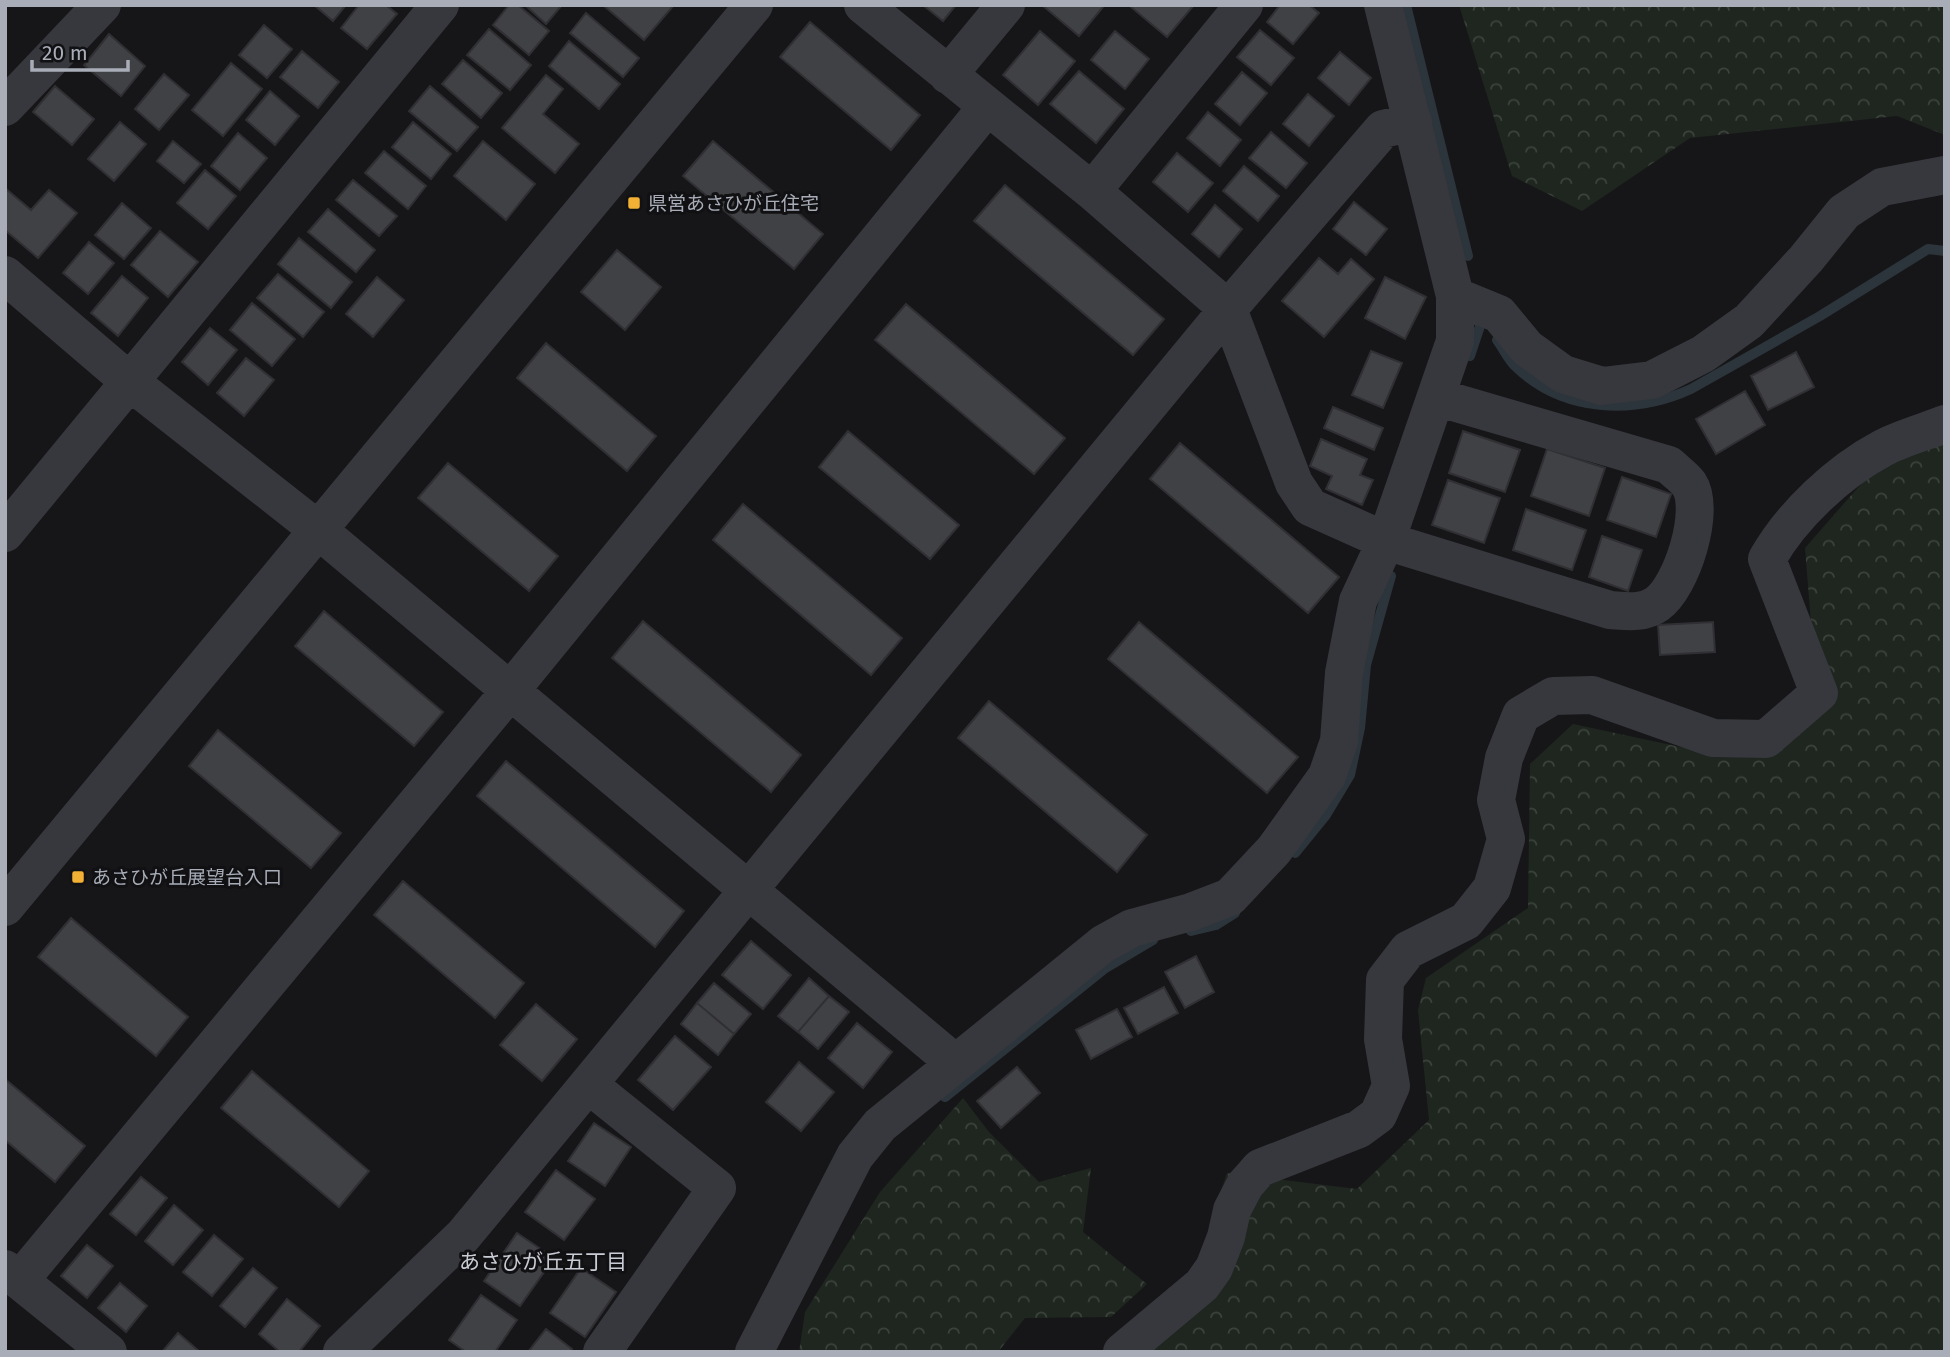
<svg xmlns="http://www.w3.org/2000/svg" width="1950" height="1357" viewBox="0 0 1950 1357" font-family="'Fira Sans','Noto Sans JP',sans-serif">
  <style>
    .forest { fill: url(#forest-crowns) }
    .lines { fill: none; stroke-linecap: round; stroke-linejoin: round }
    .stream { stroke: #2c353c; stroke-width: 10 }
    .building { fill: #404145; stroke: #303034; stroke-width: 2 }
    .minor { stroke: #37383d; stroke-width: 38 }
    .poi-dot { fill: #f2b134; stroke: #111113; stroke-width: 2.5 }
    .labels { text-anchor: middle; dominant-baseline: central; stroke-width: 6; stroke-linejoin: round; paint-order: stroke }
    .poi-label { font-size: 19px; fill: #a8adb8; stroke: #111113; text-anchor: start }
    .neighbourhood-label { font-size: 21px; fill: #c9ccd4; stroke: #111113 }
  </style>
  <defs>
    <pattern id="forest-crowns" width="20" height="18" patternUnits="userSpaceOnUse" patternTransform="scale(1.75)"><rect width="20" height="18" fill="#1e261f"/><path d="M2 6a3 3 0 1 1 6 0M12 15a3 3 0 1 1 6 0" fill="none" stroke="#3c433d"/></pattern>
  </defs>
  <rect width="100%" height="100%" fill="#161618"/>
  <path class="forest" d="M1459,5H1945V135L1897,116L1690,138L1582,211L1512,176Z
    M1945,439V1352H1133L1201,1302L1214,1212L1227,1173L1357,1189L1429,1120L1418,1010L1426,978L1528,908L1530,764L1573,724L1718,755L1798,716L1813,648L1805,548L1882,460Z
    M963,1098L989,1132L1039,1182L1091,1168L1083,1232L1147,1284L1111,1317L1025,1318L998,1352H799L805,1312L880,1192Z"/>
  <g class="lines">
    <path class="stream" d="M1406,5L1468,256
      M1497,340C1503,348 1508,359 1515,366C1563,413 1634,415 1691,389L1820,316L1928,249L1945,251
      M1470,356L1482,320
      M1295,853L1326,815L1350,775L1360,728L1366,665L1391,576
      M1191,931L1216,925L1235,913
      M945,1097L1104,969L1153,940"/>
  </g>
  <path class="building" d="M314,5H346L333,21Z
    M359,5H386L397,14L367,49L341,28Z
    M509,5H518L549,31L529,55L493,25Z
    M525,5H562L546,24Z
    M603,5H674L644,40Z
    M923,5H956L943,21Z
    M1042,5H1100L1103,7L1079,36Z
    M1133,5H1194L1167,37L1131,7Z
    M1280,5H1309L1319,13L1293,44L1267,22Z
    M586,13L639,58L623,77L570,33Z
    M810,22L920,115L891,150L780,57Z
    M264,25L292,49L267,78L239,55Z
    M489,29L531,65L510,90L467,55Z
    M1260,30L1294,58L1271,85L1237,57Z
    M1040,31L1075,61L1038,105L1003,75Z
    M1115,31L1149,59L1125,89L1091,60Z
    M109,34L145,66L121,96L84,65Z
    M569,41L620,84L599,109L549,66Z
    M302,51L339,82L318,108L280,77Z
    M1340,52L1371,78L1349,105L1318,78Z
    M463,60L502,93L481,118L442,84Z
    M231,63L262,89L223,136L192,110Z
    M1079,71L1124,109L1096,143L1050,104Z
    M1242,72L1267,93L1240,125L1215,104Z
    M164,74L189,95L159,130L135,109Z
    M546,75L563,89L543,114L579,144L555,173L502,128Z
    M55,86L94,119L72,145L33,112Z
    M430,86L478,127L457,151L409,111Z
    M270,91L299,116L275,145L246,120Z
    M1308,94L1334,116L1309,146L1283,124Z
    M1208,112L1241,140L1220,166L1187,138Z
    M120,122L146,144L114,181L88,159Z
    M413,122L451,154L431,179L392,147Z
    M1271,132L1307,163L1286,188L1249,158Z
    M238,133L267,158L240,190L211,166Z
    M173,141L201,164L184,183L157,161Z
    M483,141L535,184L506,220L454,176Z
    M713,141L823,234L794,269L683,176Z
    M384,151L426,186L408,209L365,173Z
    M1177,153L1213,183L1188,212L1153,182Z
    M1244,166L1279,196L1258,221L1223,191Z
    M205,170L236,196L208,229L177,203Z
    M353,180L397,216L379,236L336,200Z
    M1005,185L1164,319L1133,355L974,221Z
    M5,188L31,210L49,190L77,213L38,258L5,230Z
    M1354,202L1387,229L1366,255L1333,229Z
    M122,203L151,228L124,259L95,235Z
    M1215,205L1242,229L1219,257L1192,234Z
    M328,209L375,250L356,272L308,232Z
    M160,231L198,262L168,297L131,265Z
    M299,238L352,282L331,308L278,264Z
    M89,242L114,263L88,294L63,273Z
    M617,250L661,287L625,330L581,292Z
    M1319,258L1338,274L1351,259L1374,279L1324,337L1282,301Z
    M278,274L324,312L303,337L257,298Z
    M122,276L148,298L118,336L91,313Z
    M377,277L404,300L373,337L346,314Z
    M1385,277L1426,297L1405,339L1365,318Z
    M252,303L295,339L272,366L230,330Z
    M906,304L1065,438L1034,474L875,340Z
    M210,328L237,350L208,385L182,362Z
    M546,343L656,436L627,471L517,378Z
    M1371,351L1402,363L1383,408L1352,395Z
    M1796,352L1814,387L1768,410L1751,376Z
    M246,358L274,380L244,416L217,393Z
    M1745,391L1765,425L1716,454L1696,419Z
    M1333,407L1383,428L1374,450L1324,428Z
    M848,431L959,525L930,559L819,467Z
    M1463,431L1520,450L1505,492L1449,473Z
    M1321,439L1367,459L1360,475L1373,480L1362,505L1326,489L1332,476L1310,466Z
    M1180,443L1339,577L1308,613L1150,479Z
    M1547,449L1605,468L1589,516L1531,496Z
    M448,463L558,556L529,591L418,498Z
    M1622,477L1671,494L1656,537L1607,520Z
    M1448,480L1500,498L1484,543L1432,525Z
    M743,504L902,638L871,675L713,540Z
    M1526,509L1586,530L1572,570L1513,550Z
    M1602,536L1642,550L1628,591L1589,577Z
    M324,611L443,712L414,746L295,646Z
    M643,621L801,755L771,792L612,658Z
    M1139,622L1298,757L1267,793L1108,659Z
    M1713,622L1715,652L1660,655L1658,625Z
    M989,701L1147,835L1117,872L958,738Z
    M218,730L341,833L311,868L189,766Z
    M506,761L684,911L655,947L477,796Z
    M403,881L524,983L495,1018L374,915Z
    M71,918L188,1017L156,1056L38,957Z
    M751,941L791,975L763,1009L722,975Z
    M1196,956L1214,992L1185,1008L1165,972Z
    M809,978L829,996L798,1032L778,1016Z
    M714,983L751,1014L734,1034L697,1003Z
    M1164,987L1178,1013L1138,1034L1124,1008Z
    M829,996L849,1012L818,1049L798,1032Z
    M697,1003L734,1034L718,1055L681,1024Z
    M536,1004L577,1039L542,1081L500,1045Z
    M1117,1009L1132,1037L1091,1059L1076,1030Z
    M857,1023L892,1052L863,1088L828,1058Z
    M675,1036L711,1067L673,1110L638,1080Z
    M799,1062L834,1092L801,1131L766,1102Z
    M1017,1067L1040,1093L1001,1128L977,1101Z
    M252,1071L369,1171L339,1207L221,1108Z
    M5,1079L85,1146L55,1182L5,1140Z
    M594,1123L631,1147L605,1186L568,1161Z
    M556,1170L595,1199L564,1240L525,1212Z
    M141,1177L167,1198L136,1235L110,1214Z
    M174,1205L203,1230L173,1265L145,1241Z
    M517,1233L554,1258L520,1306L484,1281Z
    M214,1235L243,1259L212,1296L183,1272Z
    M87,1245L113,1266L87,1298L61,1276Z
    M253,1268L277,1288L245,1327L220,1306Z
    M581,1268L616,1292L585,1337L550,1313Z
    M120,1283L147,1306L126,1332L98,1308Z
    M481,1295L517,1320L495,1352H466L449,1340Z
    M287,1299L320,1326L299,1352H280L259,1334Z
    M546,1329L572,1349L570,1352H528Z
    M178,1333L200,1352H162Z"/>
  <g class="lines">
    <path class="minor" d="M863,5L1092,191L1228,309L1294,483L1310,507L1386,541L1610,610C1626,611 1643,614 1657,604C1682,586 1706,510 1689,484C1684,477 1675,471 1669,465L1436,397
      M948,75L1006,5
      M5,107L102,5
      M1092,191L1244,5
      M5,275L129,381L317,529L955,1063
      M1455,296L1499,314L1527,348L1563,374L1602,386L1652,380L1703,354L1749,321L1806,259L1844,212L1882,187L1945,175
      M5,533L440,5
      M5,907L754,5
      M589,1085L717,1188L602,1352
      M5,1269L108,1352
      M20,1280L510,691L987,107
      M342,1352L463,1236L1228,309L1383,129L1413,122
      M754,1352L855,1156L880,1125L1103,944L1132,928L1191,912L1230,897L1274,850L1327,776L1339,741L1344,673L1358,601L1386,541L1455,341V296L1383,5
      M1122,1352L1202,1285L1214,1268L1226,1237L1232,1210L1245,1185L1260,1168L1359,1129L1378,1115L1391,1086L1383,1039L1385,980L1408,950L1466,921L1492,888L1506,839L1496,800L1504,758L1521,715L1553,696L1592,695L1713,738L1766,739L1819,693L1767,559C1792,515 1838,472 1883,448C1902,438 1925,432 1945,424"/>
  </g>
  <g class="poi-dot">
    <rect x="627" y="196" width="14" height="14" rx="3.5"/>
    <rect x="71" y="870" width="14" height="14" rx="3.5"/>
  </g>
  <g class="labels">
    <g class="poi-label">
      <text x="648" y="203">県営あさひが丘住宅</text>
      <text x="92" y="877">あさひが丘展望台入口</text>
    </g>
    <g class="neighbourhood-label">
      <text x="543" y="1262">あさひが丘五丁目</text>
    </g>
  </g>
  <rect width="1950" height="1357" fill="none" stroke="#a8adb8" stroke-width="14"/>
  <path d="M32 60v10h96v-10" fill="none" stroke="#a8adb8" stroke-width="3.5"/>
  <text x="42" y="60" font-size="21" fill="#a8adb8" stroke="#111113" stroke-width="5" paint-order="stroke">20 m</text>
</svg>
